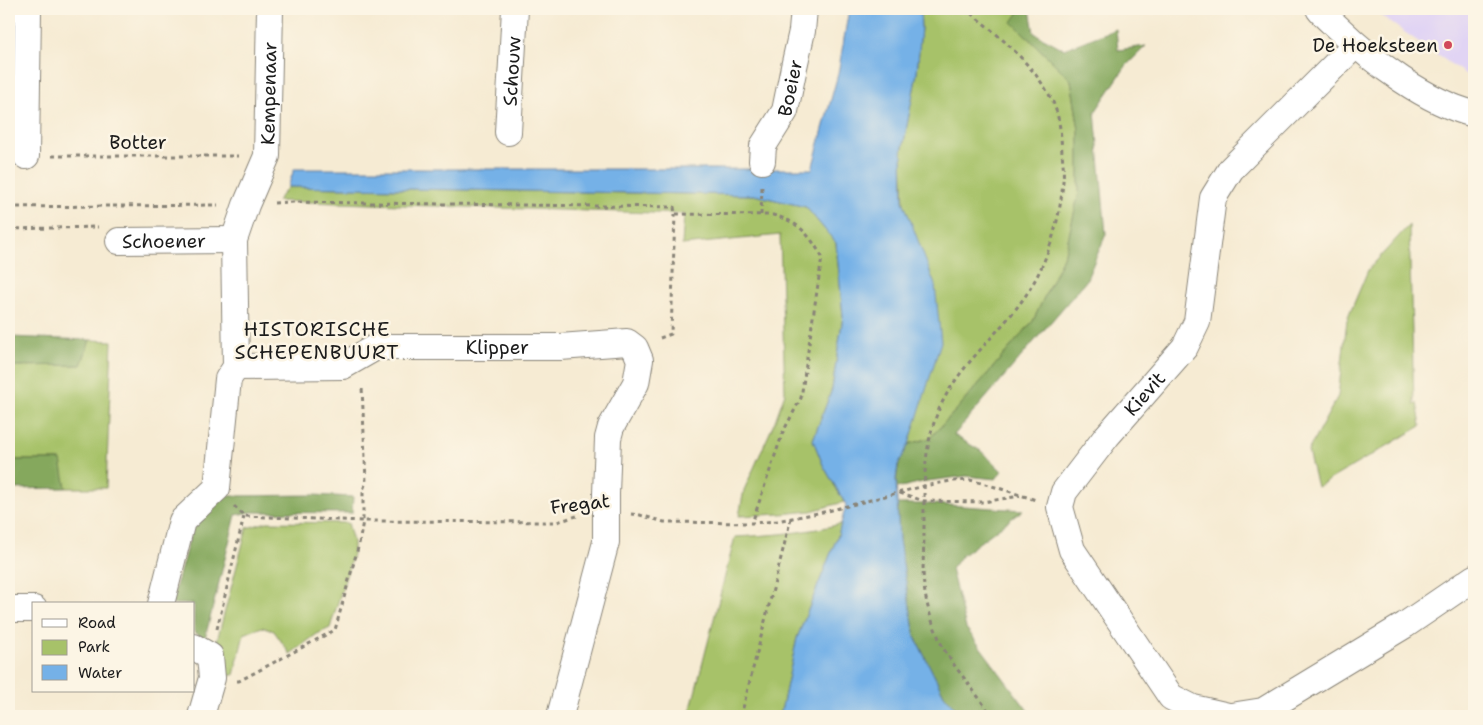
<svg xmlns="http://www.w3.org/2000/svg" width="1483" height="725" viewBox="0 0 1483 725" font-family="'Shantell Sans',sans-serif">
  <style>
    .built { fill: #e1d4f4 }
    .green { fill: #a7c269; stroke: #626f42 }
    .forest { fill: #85a85d; stroke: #50623c }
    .water { fill: #75b1e7; stroke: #486682 }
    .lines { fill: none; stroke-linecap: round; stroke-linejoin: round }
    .street-casing { stroke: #898478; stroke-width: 28 }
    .path { stroke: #898478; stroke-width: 3; stroke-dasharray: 4 4; stroke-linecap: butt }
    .street { stroke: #fff; stroke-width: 26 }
    .poi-dot { fill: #d1495b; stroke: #fcf5e5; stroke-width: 2 }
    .labels { text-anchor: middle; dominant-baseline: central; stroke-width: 5; stroke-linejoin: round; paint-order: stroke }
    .poi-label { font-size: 19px; fill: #1c1c1c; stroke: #fcf5e5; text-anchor: end }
    .street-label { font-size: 19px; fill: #1c1c1c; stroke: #fcf5e5 }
    .neighbourhood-label { font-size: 20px; letter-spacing: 1px; fill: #1c1c1c; stroke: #fcf5e5 }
  </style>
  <rect width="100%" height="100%" fill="#fcf5e5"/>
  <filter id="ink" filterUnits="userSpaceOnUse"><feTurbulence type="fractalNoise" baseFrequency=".02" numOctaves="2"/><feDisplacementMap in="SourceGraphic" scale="10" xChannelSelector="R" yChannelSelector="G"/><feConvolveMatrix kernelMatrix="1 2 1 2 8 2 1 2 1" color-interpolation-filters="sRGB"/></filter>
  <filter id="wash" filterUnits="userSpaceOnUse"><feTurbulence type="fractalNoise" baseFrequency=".0096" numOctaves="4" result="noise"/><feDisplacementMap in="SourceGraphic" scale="20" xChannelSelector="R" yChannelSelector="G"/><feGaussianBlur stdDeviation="1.12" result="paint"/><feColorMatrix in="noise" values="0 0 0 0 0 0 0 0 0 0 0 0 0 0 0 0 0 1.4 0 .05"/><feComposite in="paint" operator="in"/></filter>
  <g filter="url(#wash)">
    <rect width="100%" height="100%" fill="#f6ebd3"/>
    <path class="built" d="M1371,9H1474V80Z"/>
    <path class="green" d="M920,9H1021L1013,22L1071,80L1079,130V192L1065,253L1033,321L958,408L930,438L909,444L912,429L902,152L917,73L921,28Z
      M288,187L754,195L806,207L836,243L843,316L832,389L813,440L823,465L844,502L811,511L781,514L739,516L744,490L775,421L785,393L780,235L682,245L684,214L277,201Z
      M1409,225L1414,404L1417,403L1421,426L1317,487L1308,451L1338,396L1347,320L1368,270Z
      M90,340L112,341L106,488H66L60,460H9V366L81,365Z
      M267,522L348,523L353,542V554L330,628L317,634L290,654L274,631L262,627L244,634L234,675L220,676L215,648L247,528Z
      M841,524L838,535L797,638L780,716H689L735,537C773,535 804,533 841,524Z"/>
    <path class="forest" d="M1021,9H1030L1034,33L1064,49L1116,29L1118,50L1146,46L1126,66L1095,112L1106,234L1086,281L954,435L981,451L1002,471L996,479L967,476L927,481L897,488C895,469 900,460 909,444L930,438L958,408L1033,321L1065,253L1079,192V130L1071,80L1012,22Z
      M9,337L90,340L81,365L9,366Z
      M9,460H61L66,488L9,489Z
      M313,495L353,497L352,513L252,512L236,515L205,638L194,632V604H171L194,522L214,503L229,496Z
      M897,504H932L1023,510L960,557L951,569L966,628L1032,716H962L944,695L915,637L899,541Z"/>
    <path class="water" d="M849,9H920L921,28L917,73L902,152L903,201L935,285L941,342L909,444L898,465L896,479L899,540L915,637L944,695L962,716H780L797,638L838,535L846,505L823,465L813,440L832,389L843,316L836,243L806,207L754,195L288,187L294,169H812L838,74Z"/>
  </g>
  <g filter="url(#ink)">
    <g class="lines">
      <defs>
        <g id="street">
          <path d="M1319,9C1324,16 1332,22 1338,28C1373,62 1426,102 1474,114"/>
          <path id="s1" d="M508,132L515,9"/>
          <path d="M26,156L28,9"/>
          <path id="s2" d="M762,161L763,146L785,111L794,67L802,31L804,9"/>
          <path id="s3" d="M119,241L234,240"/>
          <path id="s4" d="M236,367L234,240L246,205L267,156L270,9"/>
          <path id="s5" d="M161,604L182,521L217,488L228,379L236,367L343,366L376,347H560L627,342L635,348L640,360L636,383L611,427L608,438L606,494V542L560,716"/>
          <path d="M9,609H34"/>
          <path d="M194,647L210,656L212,678L201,716"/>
          <path id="s6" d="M1228,716L1193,708L1171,697L1072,550L1060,507L1064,492L1107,436L1185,347L1197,322L1213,198L1231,169L1355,45"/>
          <path d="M1231,716L1263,711L1405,625L1474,578"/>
        </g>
      </defs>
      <use href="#street" class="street-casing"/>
      <path class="path" d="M965,9C997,33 1032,63 1051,98C1060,115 1061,135 1062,153C1063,162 1064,172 1063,181C1060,221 1048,262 1026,295C999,335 961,362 940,407C922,447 924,490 924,533C924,550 922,569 924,586C926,603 931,620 938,636C944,653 957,669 968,683C976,694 984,705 992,716
        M52,156H238
        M274,203L293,202L674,207L675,214L773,215C799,222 809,234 822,257L801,398L783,432L752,523
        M9,207L218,205
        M761,215L762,186
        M9,229L98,227
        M660,338L671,334L675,214
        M900,493L924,501L983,502L1020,496
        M234,506L244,516L363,521L557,522L580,515
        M631,514L640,515L664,522L752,523L777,521L828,511L924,486L951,481L970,480L989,485L1036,500
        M217,629L244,516
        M237,681H239L335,630L359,544L363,521V490L366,482L362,386
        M741,716L791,518"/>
      <use href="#street" class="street"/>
    </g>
  </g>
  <circle class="poi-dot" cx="1448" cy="45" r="5"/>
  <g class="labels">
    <g class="poi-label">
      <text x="1438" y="45">De Hoeksteen</text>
    </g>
    <g class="street-label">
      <text stroke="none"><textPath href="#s1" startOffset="61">Schouw</textPath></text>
      <text stroke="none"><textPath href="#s2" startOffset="80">Boeier</textPath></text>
      <text stroke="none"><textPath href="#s4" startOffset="280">Kempenaar</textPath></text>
      <text x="138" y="142">Botter</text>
      <text stroke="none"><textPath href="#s3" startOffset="45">Schoener</textPath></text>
      <text stroke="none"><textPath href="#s5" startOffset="524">Klipper</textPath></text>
      <text stroke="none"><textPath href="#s6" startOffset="425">Kievit</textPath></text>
      <text transform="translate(580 504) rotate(-7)">Fregat</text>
    </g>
    <g class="neighbourhood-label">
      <text x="317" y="329">HISTORISCHE<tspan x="317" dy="23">SCHEPENBUURT</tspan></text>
    </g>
  </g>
  <rect width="1483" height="725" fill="none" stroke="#fcf5e5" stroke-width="30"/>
  <rect x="32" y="602" width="162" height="90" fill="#fcf5e5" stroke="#a29e95"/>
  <rect x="42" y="619" width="25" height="8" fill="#ffffff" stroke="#a29e95"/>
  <text x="78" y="628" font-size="15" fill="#1c1c1c">Road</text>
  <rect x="42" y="640" width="25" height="15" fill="#a7c269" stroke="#a29e95"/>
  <text x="78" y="652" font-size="15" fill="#1c1c1c">Park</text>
  <rect x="42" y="665" width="25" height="15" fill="#75b1e7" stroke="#a29e95"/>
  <text x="78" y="678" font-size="15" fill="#1c1c1c">Water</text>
</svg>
